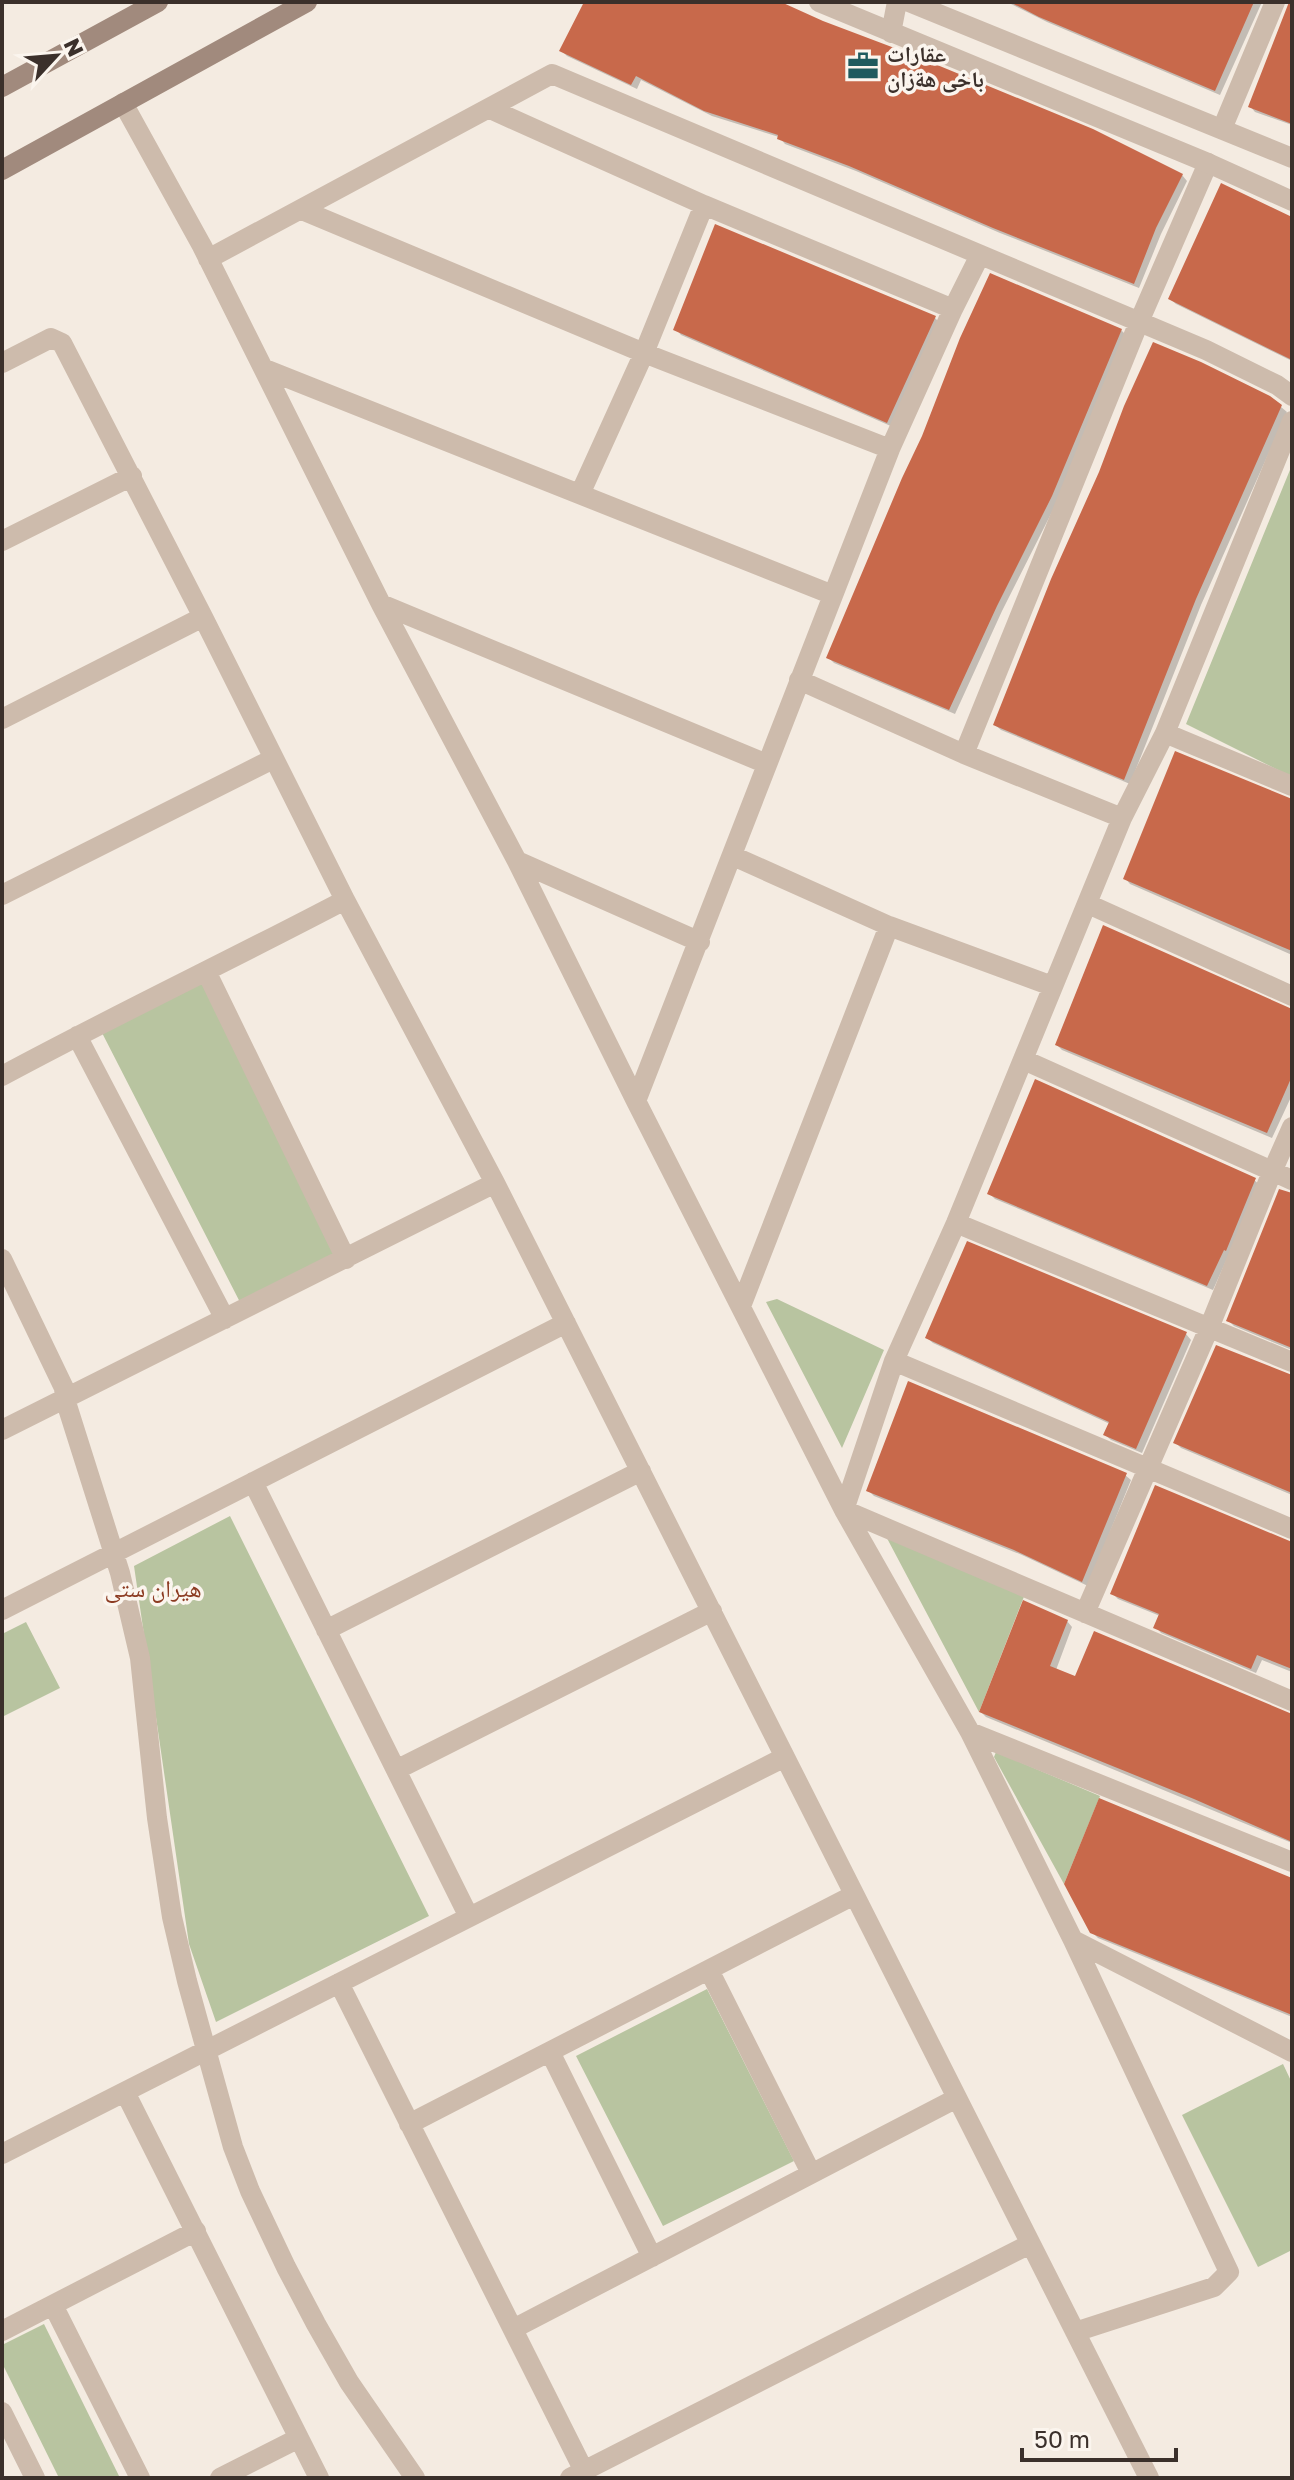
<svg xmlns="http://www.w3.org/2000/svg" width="1294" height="2480" viewBox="0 0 1294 2480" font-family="'Golos Text','Noto Naskh Arabic',sans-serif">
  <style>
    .green { fill: #b8c4a0 }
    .shadow { fill: #0003 }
    .building { fill: #c8694b }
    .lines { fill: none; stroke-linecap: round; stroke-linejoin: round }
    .minor { stroke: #cdbbac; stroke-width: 20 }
    .tertiary { stroke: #cdbbac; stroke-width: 20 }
    .secondary { stroke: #a18a7d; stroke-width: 20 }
    .labels { text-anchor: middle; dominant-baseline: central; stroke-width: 7; stroke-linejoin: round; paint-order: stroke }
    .poi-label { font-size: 22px; font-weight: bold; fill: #3b302b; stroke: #fbf5ee; text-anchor: start }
    .neighbourhood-label { font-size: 24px; fill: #8c3b22; stroke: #fbf5ee }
  </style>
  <rect width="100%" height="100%" fill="#f4ebe1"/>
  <path class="green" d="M1292,465V777L1186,724Z
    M207,973L346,1259L244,1310L98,1025Z
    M777,1299L884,1350L842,1448L766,1302Z
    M230,1516L429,1916L216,2022L189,1944L134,1566Z
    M880,1525L1025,1594L979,1712Z
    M26,1622L60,1688L2,1717V1634Z
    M996,1752L1100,1796L1064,1884L994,1757Z
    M707,1989L794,2161L663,2226L576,2056Z
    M1283,2064L1292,2083V2250L1258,2267L1182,2115Z
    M44,2324L120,2478H59L2,2363V2345Z"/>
  <path class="shadow" d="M586,2H776L1182,175L1187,181L1161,234L1139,288L1000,233L856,171L785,144L779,137L712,116L641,80L637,89L567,56L562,51Z
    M1007,2H1262L1220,95L1047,22Z
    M1292,2V125L1255,112L1250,106Z
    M1292,220V361L1176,304L1170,299Z
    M935,318L940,323L893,427L681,335L676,329Z
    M1121,330L1127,336L1057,502L1002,611L955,714L834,663L828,657Z
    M1281,407L1287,412L1201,605L1130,784L1001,730L995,725Z
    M1292,800V955L1130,884L1125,878Z
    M1292,1011V1095L1272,1138L1062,1050L1057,1045Z
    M1254,1180L1260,1185L1213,1290L995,1199L990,1194Z
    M1292,1195V1350L1234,1326L1228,1320Z
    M1186,1334L1191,1340L1142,1453L1111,1440L1105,1435L1110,1424L933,1343L927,1338Z
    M1292,1376V1495L1181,1448L1176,1443Z
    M1125,1475L1131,1480L1088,1586L1022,1555L874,1496L869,1491Z
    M1292,1542V1672L1262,1660L1256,1673L1161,1633L1156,1627L1160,1616L1118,1599L1112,1593Z
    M1067,1621L1072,1627L1056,1670L1076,1678L1292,1715V1843L986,1717L981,1712Z
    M1292,1881V2017L1098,1938L1092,1932Z"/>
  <path class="building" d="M584,2H781L823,21L913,55L1093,129L1183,174L1156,228L1134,284L993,228L849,166L777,139L778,135L704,111L636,76L631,85L559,51Z
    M1010,2H1254L1215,91L1039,17Z
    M1289,2H1292V124L1248,107Z
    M1221,183L1292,217V360L1168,299Z
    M715,224L936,316L887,423L673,330Z
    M990,273L1122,329L1052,496L997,606L949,710L826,658L902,478L922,436L960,338Z
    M1153,342L1201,362L1270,396L1282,405L1196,599L1124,780L993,725L1051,579L1099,472L1124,406Z
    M1175,751L1292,799V951L1123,879Z
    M1103,925L1292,1009V1076L1267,1133L1055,1045Z
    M1035,1079L1256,1178L1226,1251L1224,1250L1207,1286L987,1194Z
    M1279,1189L1292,1193V1348L1226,1321Z
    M967,1241L1187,1332L1136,1449L1103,1435L1109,1422L925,1338Z
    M1216,1345L1292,1375V1493L1173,1443Z
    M908,1381L1127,1473L1082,1582L1014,1550L866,1491Z
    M1155,1485L1292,1542V1669L1257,1655L1251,1669L1153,1628L1159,1614L1110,1594Z
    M1023,1600L1068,1620L1050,1666L1075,1676L1094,1631L1292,1714V1842L1194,1799L979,1712Z
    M1099,1798L1292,1878V2015L1090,1933L1064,1884Z"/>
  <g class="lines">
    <path class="minor" d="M123,103L202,246L381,604L517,861L636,1101L844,1510L970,1732L1073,1940L1229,2272L1214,2287L1075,2332
      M490,109L704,205L953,309
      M1222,129L1275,2
      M302,210L644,353L890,449
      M208,259L552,74L1206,350L1277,385L1292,396
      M2,363L51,338L62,343L203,617L345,900L495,1183L1149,2478
      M265,369L833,595
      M1292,421L1165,733L1122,818L956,1223L894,1361L844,1510L1292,1701
      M580,494L644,353L704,205
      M2,541L132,476
      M381,604L767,764
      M799,680L964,754L1122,818
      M2,719L203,617
      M1165,733L1292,786
      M964,754L1139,322L1208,163
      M733,856L889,926L1052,986
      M517,861L700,942
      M2,895L273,759
      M1088,904L1292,996
      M207,973L346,1259
      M77,1036L225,1319
      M1024,1060L1292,1180
      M2,1076C115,1015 231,960 345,900
      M636,1101L890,449L953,309L980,255
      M956,1223L1292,1362
      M2,1259L64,1388L65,1399L120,1573L140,1658L157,1818L172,1917L187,1981L233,2147L250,2191L286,2267L316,2324L349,2382L415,2478
      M741,1306L889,926
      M894,1361L1292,1529
      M2,1430L495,1183
      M253,1482L469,1917
      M2,1610L566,1323
      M1085,1613L1209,1328L1272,1172L1292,1127
      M326,1630L641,1471
      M970,1732L1292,1862
      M396,1770L712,1611
      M1073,1940L1292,2052
      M709,1970L811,2173
      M339,1983L584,2471
      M550,2052L652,2257
      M125,2092L319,2478
      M409,2124L854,1895
      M2,2154L785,1757
      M53,2305L140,2478
      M513,2329L957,2098
      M2,2331L196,2231
      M2,2412L35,2478
      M220,2478L299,2438
      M570,2478L1030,2244"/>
    <path class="tertiary" d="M819,2L1208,163L1292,201
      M909,2L1292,158
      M891,33L897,2"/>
    <path class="secondary" d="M2,87L158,2
      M2,170L307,2"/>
  </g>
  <defs>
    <symbol id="office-bare" viewBox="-9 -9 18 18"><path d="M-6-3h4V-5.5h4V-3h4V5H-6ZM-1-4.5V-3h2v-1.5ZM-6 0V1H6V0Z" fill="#1f5a5e" stroke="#fbf5ee" stroke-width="2.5" paint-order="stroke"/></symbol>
  </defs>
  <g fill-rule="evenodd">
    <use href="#office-bare" x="841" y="44" width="44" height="44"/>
  </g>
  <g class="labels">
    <g class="poi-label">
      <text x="887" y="53">عقارات<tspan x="887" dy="25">باخی هةزان</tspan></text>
    </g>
    <g class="neighbourhood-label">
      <text x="153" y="1587">هیران ستی</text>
    </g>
  </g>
  <rect width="1294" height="2480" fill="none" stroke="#3b302b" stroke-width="8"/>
  <g transform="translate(56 56) rotate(64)" stroke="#fbf5ee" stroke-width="6" paint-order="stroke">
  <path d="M0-6L14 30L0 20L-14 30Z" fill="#3b302b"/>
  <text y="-12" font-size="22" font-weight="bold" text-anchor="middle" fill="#3b302b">N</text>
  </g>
  <path d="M1022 2448v12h154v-12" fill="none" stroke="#3b302b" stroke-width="4"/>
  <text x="1034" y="2448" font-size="24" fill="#3b302b" stroke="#fbf5ee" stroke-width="6" paint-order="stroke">50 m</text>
</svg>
